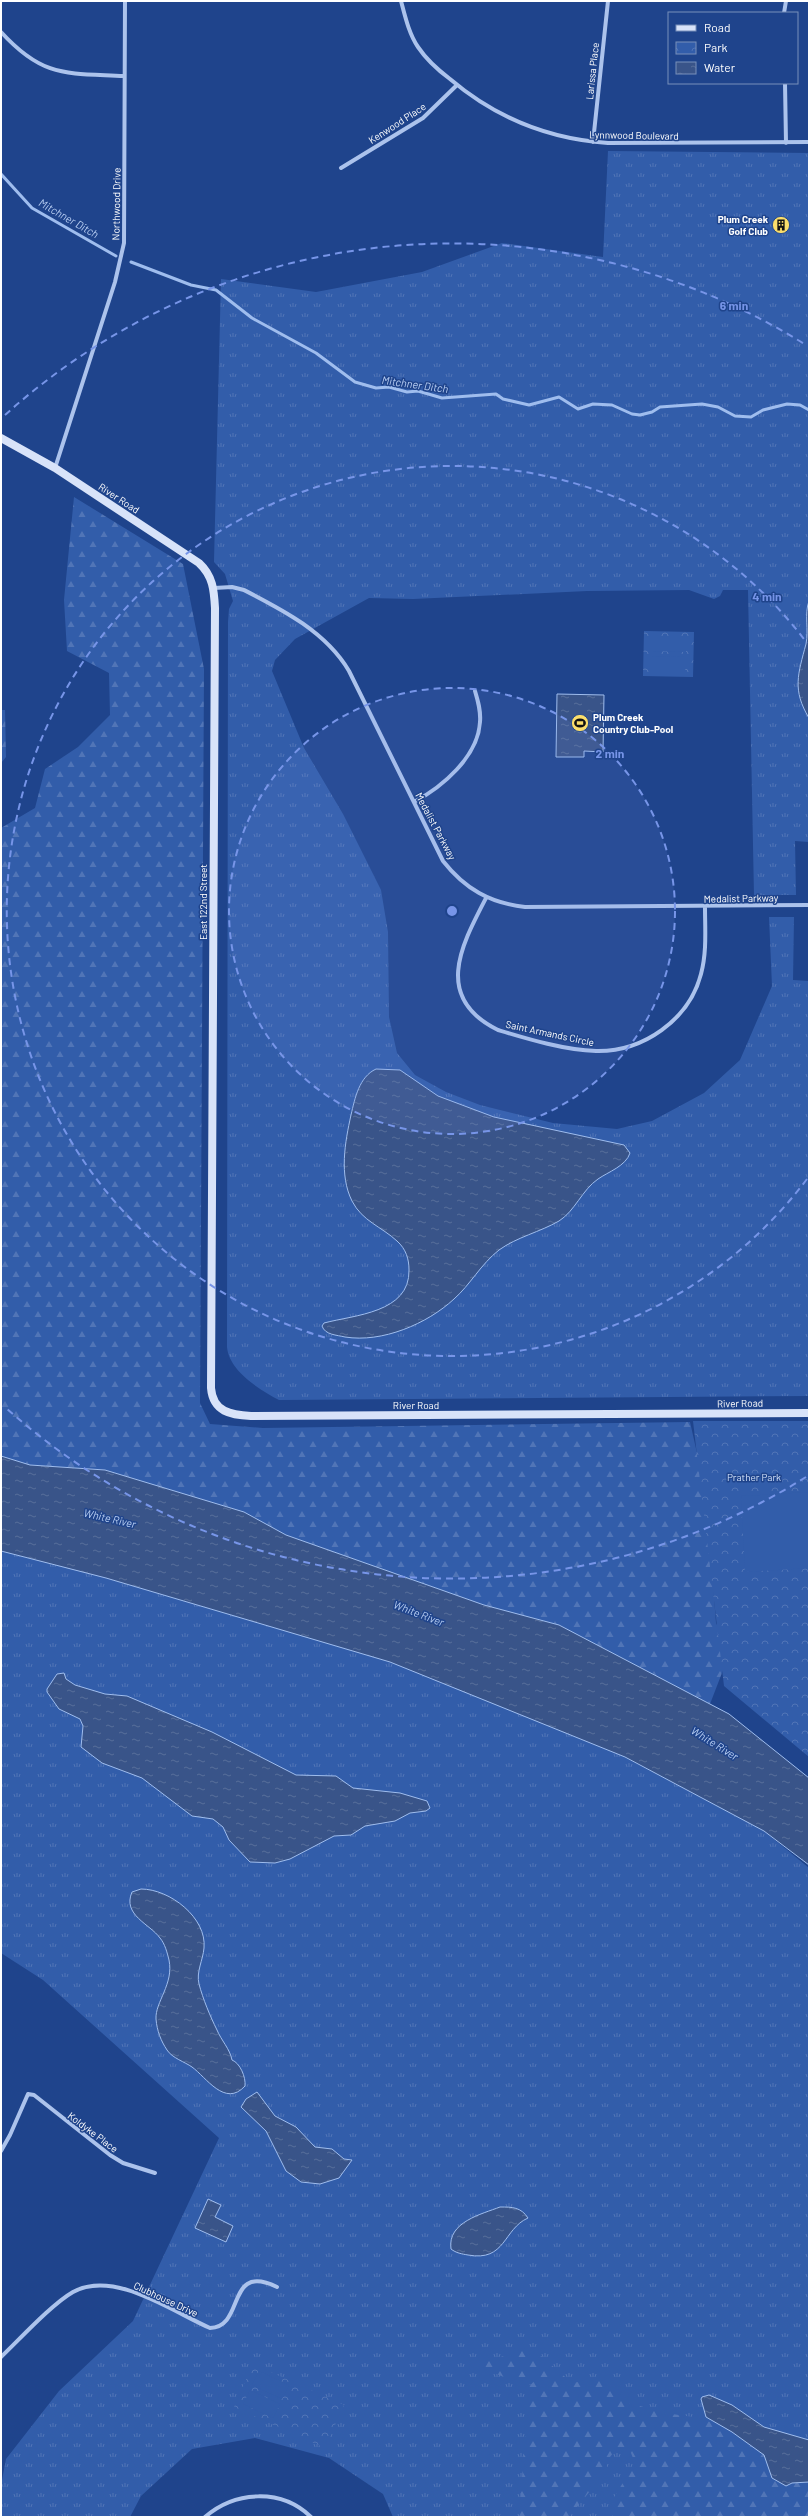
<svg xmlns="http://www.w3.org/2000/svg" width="810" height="2518" viewBox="0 0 810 2518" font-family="Barlow,sans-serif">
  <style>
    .grass { fill: url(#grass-tufts) }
    .forest { fill: url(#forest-firs) }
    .park { fill: url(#park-crowns) }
    .pitch { fill: #325daa }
    .water { fill: url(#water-ripples); stroke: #9fbdee }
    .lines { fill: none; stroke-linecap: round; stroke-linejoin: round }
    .stream { stroke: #9fbdee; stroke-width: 3 }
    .street { stroke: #acc3ec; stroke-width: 4 }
    .secondary { stroke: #d8e3f9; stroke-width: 8 }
    .ring { fill: none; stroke: #7795e8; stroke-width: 2; stroke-dasharray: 7 5 }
    .labels { text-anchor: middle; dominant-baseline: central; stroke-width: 3; stroke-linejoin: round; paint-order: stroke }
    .street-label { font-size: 10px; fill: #fff; stroke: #1f448c }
    .poi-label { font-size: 10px; font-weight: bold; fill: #fff; stroke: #1f448c; text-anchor: end }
    .park-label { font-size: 10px; fill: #d1e0f9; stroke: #1f448c }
    .water-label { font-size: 11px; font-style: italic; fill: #b8cef3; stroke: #1f448c }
    .centre { fill: #7795e8; stroke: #1f448c; stroke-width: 2 }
    .ring-label { font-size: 12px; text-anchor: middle; font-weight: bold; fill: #7795e8; stroke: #1f448c; stroke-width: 3; stroke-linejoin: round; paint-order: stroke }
  </style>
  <defs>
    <pattern id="grass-tufts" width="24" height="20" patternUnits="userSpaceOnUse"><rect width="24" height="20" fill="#325daa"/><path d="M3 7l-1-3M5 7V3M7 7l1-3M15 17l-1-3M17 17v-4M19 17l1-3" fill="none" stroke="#5175b7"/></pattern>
    <pattern id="forest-firs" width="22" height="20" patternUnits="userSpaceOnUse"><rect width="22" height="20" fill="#325daa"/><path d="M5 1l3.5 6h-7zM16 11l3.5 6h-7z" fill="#5175b7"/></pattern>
    <pattern id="park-crowns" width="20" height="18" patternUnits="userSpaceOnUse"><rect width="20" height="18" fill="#325daa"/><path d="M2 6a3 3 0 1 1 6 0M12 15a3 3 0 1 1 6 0" fill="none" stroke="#5175b7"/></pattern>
    <pattern id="water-ripples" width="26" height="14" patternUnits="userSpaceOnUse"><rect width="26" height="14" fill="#395489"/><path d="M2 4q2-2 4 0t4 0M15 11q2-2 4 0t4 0" fill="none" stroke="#576e9b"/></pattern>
  </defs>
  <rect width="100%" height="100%" fill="#1f448c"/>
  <path class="grass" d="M608,151L809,153V842L795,841L796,895H754L748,590H723L720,596L714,599L689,590L587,591L413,599L369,598L295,639L275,660L272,671L304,748L343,814L381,890L388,932L389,1017L397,1053L415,1075L446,1092L480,1105L553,1123L617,1129L652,1121L704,1093L740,1060L772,986L769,917H794L793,980L809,981V1396L279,1400C260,1390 229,1371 227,1347L228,622L229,609L233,601L225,574L214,562L221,279L316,292L422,272L502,243L603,257Z
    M1,1551L89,1573L405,1666L592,1740L764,1831L809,1868V2498L657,2517H393L383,2494L329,2458L255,2438L192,2449L141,2496L130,2517H1V2485L6,2459L59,2391L133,2321L219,2138L43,1980L1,1953Z"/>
  <path class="forest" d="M74,497L183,564L204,669L200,1403L210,1424L263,1428L690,1422L706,1493L716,1623L730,1652L710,1704L559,1625L484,1605L286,1535L244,1512L105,1470L10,1464L1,1462V828L35,808L45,769L78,747L110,715L109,673L67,651L64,600Z
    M1,710H5L6,757L1,763Z
    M526,2349L541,2356L572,2383L608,2377L629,2403L665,2413L700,2418L792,2455L809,2464V2517H612L614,2512L613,2499L635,2463L631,2453L616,2449L607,2461V2470L569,2517H519L529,2386L538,2378L520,2384L476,2365Z"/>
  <path class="park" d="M644,631L694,632L693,677L643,676Z
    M693,1421H809V1757L724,1686Z
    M253,2364L344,2405L325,2448L234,2407Z"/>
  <path class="pitch" d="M652,636H686V640H691V649H686V652L652,651V648H647V639H652Z
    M652,656L685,657V660H690V669H685V672H652V668H647V659H652Z
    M809,1492V1568L745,1572L741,1496Z
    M259,2371L289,2385L282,2399L252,2385Z
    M250,2390L280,2404L273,2418L243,2404Z"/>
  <path class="water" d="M809,601V718C792,690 798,674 806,644C809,630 804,614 809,601Z
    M557,694L604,695L603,752L584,751V757H556Z
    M376,1069L400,1070L438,1096L494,1117L624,1145L630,1153C626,1166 608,1172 598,1179C582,1190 575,1211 559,1221C540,1232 517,1237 499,1250C481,1264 470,1285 454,1299C427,1324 382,1343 345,1337C337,1335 325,1335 322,1326L324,1323C354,1315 410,1313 409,1270C409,1259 406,1249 397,1241C382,1227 362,1221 352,1201C339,1175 345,1142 351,1115C355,1098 359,1077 376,1069Z
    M1,1456L30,1465L105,1470L244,1512L286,1535L484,1605L559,1625L729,1714L809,1778V1865L764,1831L625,1757L390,1662L106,1578L1,1551Z
    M64,1673L66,1679L75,1685L105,1694L127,1696L212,1732L296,1775L336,1776L353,1788L400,1793L427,1801L430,1808L426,1811L410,1813L395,1821L365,1826L351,1835L334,1836L290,1859L275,1863L250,1862L229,1840L223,1827L213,1819L192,1816L142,1778L102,1763L81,1747L83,1726L80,1719L59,1709L47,1692V1689L57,1674Z
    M141,1889C170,1889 207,1918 204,1948C203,1960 196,1972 199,1984C203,1999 210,2016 217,2030C221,2040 230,2049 232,2060C240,2063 246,2077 245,2086C225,2108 206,2077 192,2067C185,2062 172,2058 167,2050C161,2041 157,2031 156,2019C155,2002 174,1984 169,1960C167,1952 165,1944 160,1938C150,1924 122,1915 132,1892Z
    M257,2092L275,2116L296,2127L315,2147L332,2149L344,2159L352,2160L339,2178L320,2184L301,2182L286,2171L266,2131L241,2107L246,2099Z
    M208,2199L221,2205L215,2217L233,2226L226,2242L195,2228Z
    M500,2207C512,2207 521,2207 528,2218C503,2229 506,2262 468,2255C462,2254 456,2253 451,2249C447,2222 482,2214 500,2207Z
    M709,2395L732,2405L764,2427L809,2440V2482L792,2483L786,2486L772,2478L764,2455L732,2432L706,2417L701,2399L702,2397Z"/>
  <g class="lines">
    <path class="stream" d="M1,174L32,208L116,256
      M131,262L191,285L216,290L252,318L316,353L355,382L376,388L389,387L407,392L418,391L442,398L496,394L503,399L529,405L559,397L578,409L593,404L612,405L632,414L640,415L652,412L660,407L702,404L718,407L735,416L751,417L763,410L787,404L800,405L809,410"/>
    <path class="street" d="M401,1C405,16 409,34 418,47C426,59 438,70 450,79C496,118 548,139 608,143L809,142
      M784,13L786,1
      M1,32C43,78 66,73 124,76
      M785,83L786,143
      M593,142L608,1
      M341,168L423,118L457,85
      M55,468L115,282L124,243L125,1
      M214,588L232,587L244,590C283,610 326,632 349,671L443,861C465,889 490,903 525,907L809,905
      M414,802C442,787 478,757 480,722C481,711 478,701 475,691
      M486,898C461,946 433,998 498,1030C528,1039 564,1050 596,1051C643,1052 689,1020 701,974C707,952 705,929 705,907
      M1,2151L10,2135L28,2094L34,2095L110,2155L123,2163L155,2173
      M1,2357C20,2339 52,2304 73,2292C114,2269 173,2312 210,2328C246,2327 225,2262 277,2287
      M205,2517C235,2491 281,2488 311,2517"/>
    <path class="secondary" d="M1,438L55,468L199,563C213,576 214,590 215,608L211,1388C213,1412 231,1415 251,1416L809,1413"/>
  </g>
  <circle cx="452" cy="911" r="223" fill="#7795e8" fill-opacity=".12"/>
  <g class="ring">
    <circle cx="452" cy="911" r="223"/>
    <path d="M807 1179A445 445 0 1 1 807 643"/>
    <path d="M806 1477A668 668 0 0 1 5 1407M5 415A668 668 0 0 1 806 345"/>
  </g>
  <defs>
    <symbol id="building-disc" viewBox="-11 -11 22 22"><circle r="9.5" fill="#fbde6b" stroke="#1f448c"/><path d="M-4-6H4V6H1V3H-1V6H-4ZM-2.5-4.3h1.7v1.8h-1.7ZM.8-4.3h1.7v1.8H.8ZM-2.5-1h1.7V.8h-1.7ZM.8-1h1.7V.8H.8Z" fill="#111"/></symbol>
    <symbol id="stadium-disc" viewBox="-11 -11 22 22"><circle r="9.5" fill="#fbde6b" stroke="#1f448c"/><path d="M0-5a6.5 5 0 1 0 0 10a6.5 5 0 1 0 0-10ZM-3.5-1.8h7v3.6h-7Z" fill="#111"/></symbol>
  </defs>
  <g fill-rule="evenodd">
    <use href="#building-disc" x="771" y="215" width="20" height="20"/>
    <use href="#stadium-disc" x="570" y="713" width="20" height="20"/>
  </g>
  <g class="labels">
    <g class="street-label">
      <text transform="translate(592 71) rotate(-84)">Larissa Place</text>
      <text transform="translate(397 123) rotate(-33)">Kenwood Place</text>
      <text transform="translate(634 135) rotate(1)">Lynnwood Boulevard</text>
      <text transform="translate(116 204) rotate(-89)">Northwood Drive</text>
      <text transform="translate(119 498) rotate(33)">River Road</text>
      <text transform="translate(436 826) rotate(62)">Medalist Parkway</text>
      <text transform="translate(741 898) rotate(-1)">Medalist Parkway</text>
      <text transform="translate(203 902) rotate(-90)">East 122nd Street</text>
      <text transform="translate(550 1033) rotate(12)">Saint Armands Circle</text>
      <text transform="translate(740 1403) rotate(-1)">River Road</text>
      <text x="416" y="1405">River Road</text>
      <text transform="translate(93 2132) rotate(37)">Koldyke Place</text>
      <text transform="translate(166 2299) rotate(25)">Clubhouse Drive</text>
    </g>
    <g class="poi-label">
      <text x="768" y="219">Plum Creek<tspan x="768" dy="12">Golf Club</tspan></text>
      <text x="593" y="717" text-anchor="start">Plum Creek<tspan x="593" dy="12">Country Club-Pool</tspan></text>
    </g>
    <g class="park-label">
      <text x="754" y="1477">Prather Park</text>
    </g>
    <g class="water-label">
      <text transform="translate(69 218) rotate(30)">Mitchner Ditch</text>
      <text transform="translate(415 384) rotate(8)">Mitchner Ditch</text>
      <text transform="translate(110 1518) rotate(13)">White River</text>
      <text transform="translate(419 1613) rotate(21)">White River</text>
      <text transform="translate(715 1743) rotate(32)">White River</text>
    </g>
  </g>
  <circle cx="452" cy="911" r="6" class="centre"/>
  <g class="ring-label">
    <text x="734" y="310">6 min</text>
    <text x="767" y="601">4 min</text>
    <text x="610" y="758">2 min</text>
  </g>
  <rect width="810" height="2518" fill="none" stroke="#ffffff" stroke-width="4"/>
  <rect x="668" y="12" width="130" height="72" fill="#1f448c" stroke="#798fba"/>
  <rect x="676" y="25" width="20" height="6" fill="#d8e3f9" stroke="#798fba"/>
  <text x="704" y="32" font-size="12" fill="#ffffff">Road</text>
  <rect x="676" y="42" width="20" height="12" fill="url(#park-crowns)" stroke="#798fba"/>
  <text x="704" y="52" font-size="12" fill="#ffffff">Park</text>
  <rect x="676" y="62" width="20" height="12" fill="url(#water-ripples)" stroke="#798fba"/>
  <text x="704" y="72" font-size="12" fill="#ffffff">Water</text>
</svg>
